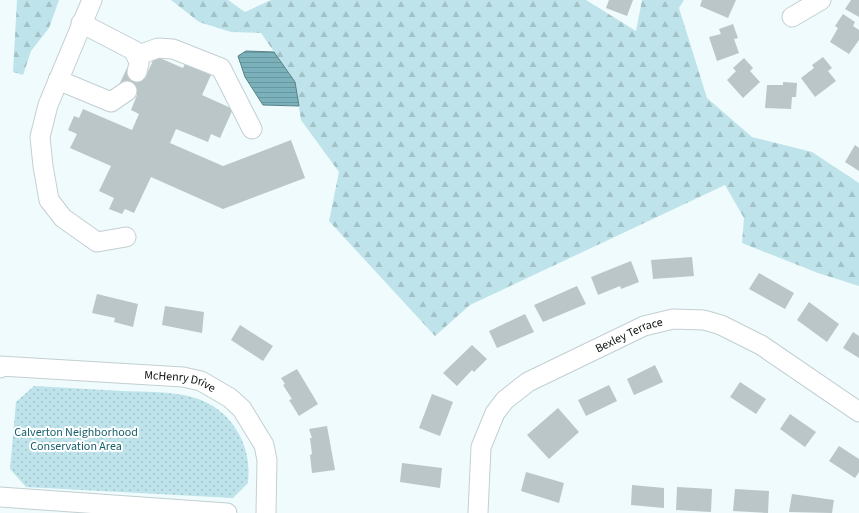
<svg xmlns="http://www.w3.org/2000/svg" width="859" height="513" viewBox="0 0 859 513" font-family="'Source Sans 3',sans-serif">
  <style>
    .green { fill: url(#green-dots) }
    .forest { fill: url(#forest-firs) }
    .water { fill: url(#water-rules); stroke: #598087 }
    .building { fill: #bac6c8 }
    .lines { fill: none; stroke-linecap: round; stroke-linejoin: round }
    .minor-casing { stroke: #c3cfd1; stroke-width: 21 }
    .minor { stroke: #fff; stroke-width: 19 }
    .labels { text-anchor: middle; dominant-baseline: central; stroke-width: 4; stroke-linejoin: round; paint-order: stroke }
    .street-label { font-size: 12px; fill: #0b0f0f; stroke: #fff }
    .park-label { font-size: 12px; fill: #16606b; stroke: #fff }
  </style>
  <defs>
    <pattern id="green-dots" width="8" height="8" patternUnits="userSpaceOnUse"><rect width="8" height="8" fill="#bfe3ea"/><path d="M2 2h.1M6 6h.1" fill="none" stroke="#a3c2c8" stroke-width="1.8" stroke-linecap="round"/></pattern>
    <pattern id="forest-firs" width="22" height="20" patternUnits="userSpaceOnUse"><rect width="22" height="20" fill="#bfe3ea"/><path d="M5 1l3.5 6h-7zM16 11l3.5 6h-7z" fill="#a3c2c8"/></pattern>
    <pattern id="water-rules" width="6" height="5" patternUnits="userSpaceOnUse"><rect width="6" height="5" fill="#7bb1bb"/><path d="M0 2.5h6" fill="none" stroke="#6997a0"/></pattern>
  </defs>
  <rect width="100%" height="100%" fill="#effbfd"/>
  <path class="green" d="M34,386C63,388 93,389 122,391C145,392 170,391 192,397C230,407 253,444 248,483L233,498L26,487L10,469L16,402Z"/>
  <path class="forest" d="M17,0H59L49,28L31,51L23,75L13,72Z
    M171,0H228L245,12L271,0H586L636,31L642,0H684L679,8L707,98L752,137L812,152L859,183V286L818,273L742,243L744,218L725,185L470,305L435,336L329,221L339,172L301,120L295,82L261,33L231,32L199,22Z"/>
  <path class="water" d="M246,51L274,52L295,82L299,106L263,105L245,77L238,56Z"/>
  <path class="building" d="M609,0H633L627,16L606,8Z
    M702,0H736L728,18L700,6Z
    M851,0H859V17L845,9Z
    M843,14L855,22L853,26L859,30V40L849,54L830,42L838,28L835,26Z
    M733,24L738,38L734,39L739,53L717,61L709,37L721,34L719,29Z
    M155,56L183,68L185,64L211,75L202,95L233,109L220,138L211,134L208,142L176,129L170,143L223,166L291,140L305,178L223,209L151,177L134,213L125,209L122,214L109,209L114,198L99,191L111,166L70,148L77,134L68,130L74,116L79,118L83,109L132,130L139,114L131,110L137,95L118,87L127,68L146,76Z
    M823,57L832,68L828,71L836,81L815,97L801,78L814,68L812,65Z
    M744,58L753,68L750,71L760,82L743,98L727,80L736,71L733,68Z
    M783,82L797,83L796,97H792L791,109L765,108L767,85H783Z
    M855,145L859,148V171L845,162Z
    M692,257L694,276L653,279L651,260Z
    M631,261L639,282L621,289L620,286L598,295L591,277Z
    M759,273L794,293L785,309L749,289Z
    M577,286L586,304L543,322L534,305Z
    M97,294L138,304L133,327L114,322L115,318L92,313Z
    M809,302L839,324L827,342L797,320Z
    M165,306L204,312L202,333L162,325Z
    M525,314L534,332L497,348L489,331Z
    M240,325L273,346L263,361L231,340Z
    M853,332L859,336V358L843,348Z
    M472,345L487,359L474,372L472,370L457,386L443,373Z
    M655,365L663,382L634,395L627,379Z
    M297,369L318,404L299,416L289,400L292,399L283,385L285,384L281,378Z
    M740,382L766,399L756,414L730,397Z
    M609,385L617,401L586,416L578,400Z
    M432,394L453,402L440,436L419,428Z
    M558,408L579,432L549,459L527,435Z
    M790,414L816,432L805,447L780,429Z
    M327,426L335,470L312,473L310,455L312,454L310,438H312L309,429Z
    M839,446L859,459V472L855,478L829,461Z
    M402,463L442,468L440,488L400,482Z
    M526,472L564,483L559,503L521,491Z
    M632,485L664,488V508L631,505Z
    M677,487L712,489L711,512L676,510Z
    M735,489L769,491L768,513L733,511Z
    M792,494L834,500L832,513L789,512Z"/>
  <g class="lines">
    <defs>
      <g id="minor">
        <path d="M92,0L48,105L40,137L43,166L49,200L63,218L97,242L126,237"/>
        <path d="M792,17L821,0"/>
        <path d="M81,23L135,51L139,63L137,72"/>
        <path d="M136,56L158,48L173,49L221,68L252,129"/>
        <path d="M58,80L111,102L127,91"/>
        <path id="s1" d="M0,368V366L183,377L201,381L230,398L242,409L264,445L267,460L266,513"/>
        <path d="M0,497L227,513"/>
        <path id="s2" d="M478,513L481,447L495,413L505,400L528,382L644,326L673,319L704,320L721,325L761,345L859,412"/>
      </g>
    </defs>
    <use href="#minor" class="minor-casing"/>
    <use href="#minor" class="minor"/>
  </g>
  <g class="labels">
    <g class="street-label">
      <text stroke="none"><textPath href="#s2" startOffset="260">Bexley Terrace</textPath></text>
      <text stroke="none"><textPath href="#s1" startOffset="183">McHenry Drive</textPath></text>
    </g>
    <g class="park-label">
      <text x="76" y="432">Calverton Neighborhood<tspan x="76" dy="14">Conservation Area</tspan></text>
    </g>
  </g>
</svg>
